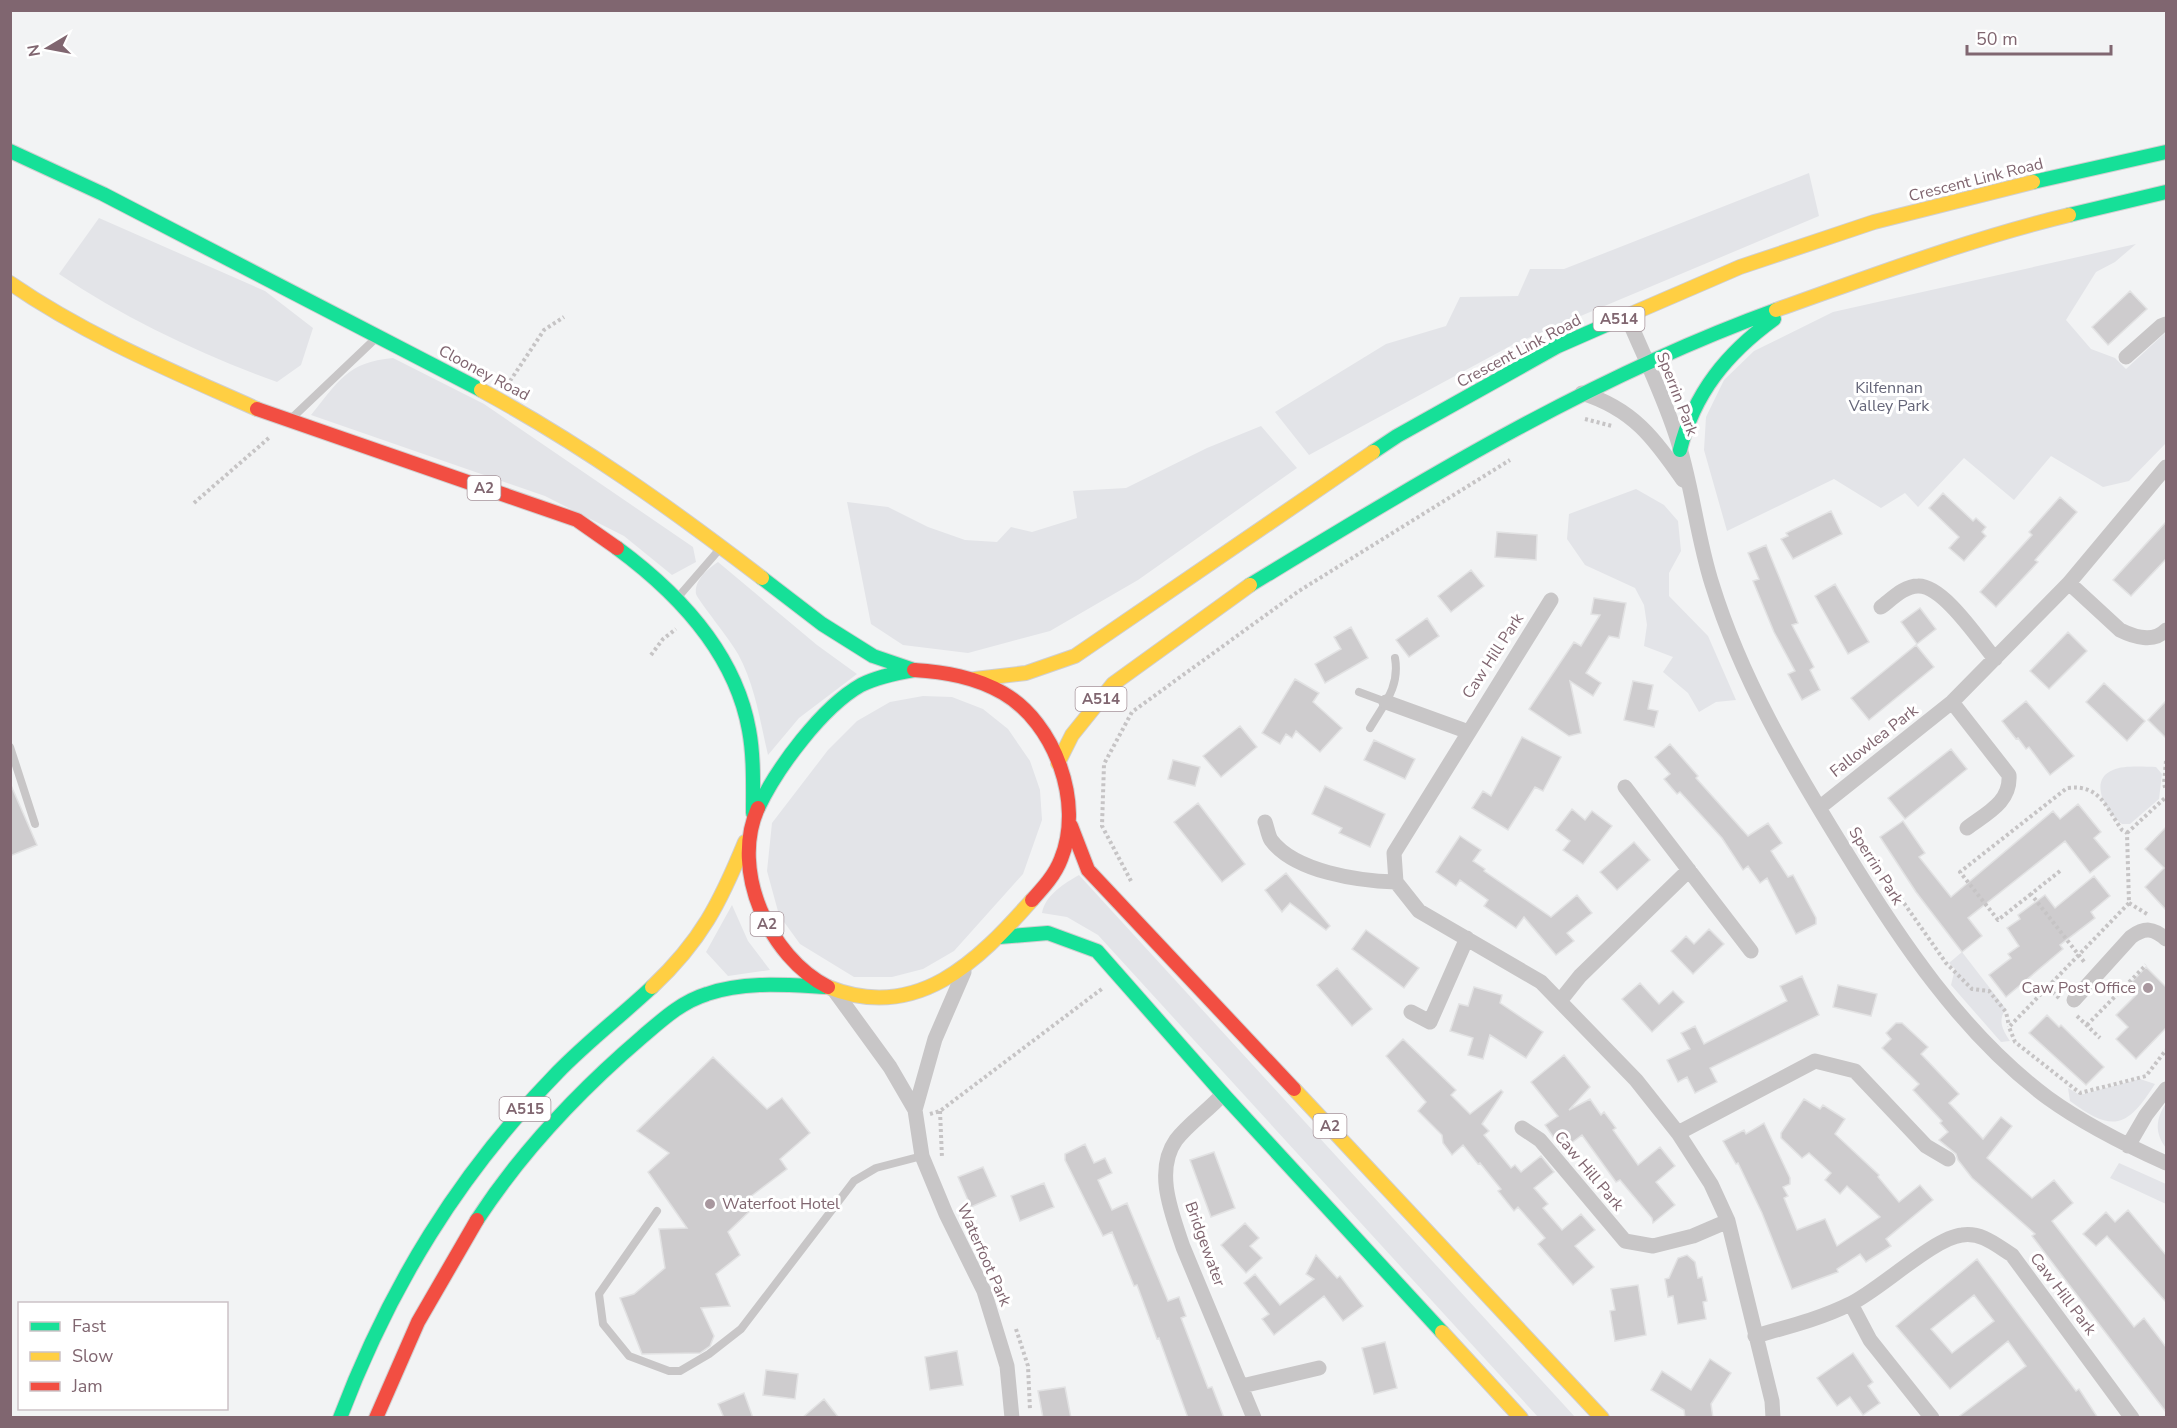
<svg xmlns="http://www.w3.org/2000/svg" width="2177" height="1428" viewBox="0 0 2177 1428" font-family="'Nunito Sans',sans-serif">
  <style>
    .green { fill: #e3e4e8 }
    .building { fill: #ceccce; stroke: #e2e2e3; stroke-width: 1.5; fill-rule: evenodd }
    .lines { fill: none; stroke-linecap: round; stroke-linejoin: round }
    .fast-casing { stroke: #d0cfd0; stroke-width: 16 }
    .slow-casing { stroke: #d0cfd0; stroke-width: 16 }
    .jam-casing { stroke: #d0cfd0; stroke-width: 16 }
    .path { stroke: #c6c4c5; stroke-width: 4; stroke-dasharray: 3 3; stroke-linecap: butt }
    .lane { stroke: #c8c6c7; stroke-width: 8 }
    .street { stroke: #c8c6c7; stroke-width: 15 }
    .fast { stroke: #16e098; stroke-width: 14 }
    .slow { stroke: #ffcf43; stroke-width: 14 }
    .jam { stroke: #f24e42; stroke-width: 14 }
    .poi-dot { fill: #a8979e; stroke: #fff; stroke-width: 2 }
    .labels { text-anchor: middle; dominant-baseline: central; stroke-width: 6; stroke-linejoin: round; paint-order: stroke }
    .shield { fill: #fff; stroke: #a6949b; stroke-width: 1.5 }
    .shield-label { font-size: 15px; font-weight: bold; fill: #806670 }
    .street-label { font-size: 16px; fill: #806670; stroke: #fff }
    .park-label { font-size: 16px; fill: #646578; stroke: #fff }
    .poi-label { font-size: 16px; fill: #806670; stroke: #fff; text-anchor: end }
  </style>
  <rect width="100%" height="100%" fill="#f2f3f4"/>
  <path class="green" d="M1809,173L1819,216L1514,344L1309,455L1275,412L1386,344L1446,326L1460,297L1518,296L1530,269H1564Z
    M99,218L265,291L313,328L301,365L277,382C200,354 126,319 59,274Z
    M2136,244L2115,262L2096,272L2066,320L2091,349L2115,358L2126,369L2166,332V443L2129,481L2103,487L2051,456L2014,500L1964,458L1918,507L1905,493L1881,508L1834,479L1727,531L1704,450L1706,417L1724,380L1754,351L1833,312Z
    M393,358L484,404L693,547L696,562L672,575L624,536L545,496L311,415C338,382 347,362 393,358Z
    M1261,426L1297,468L1138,580L1050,631L968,653L903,645L871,624L847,502L888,507L928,527L965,540L997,542L1011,527L1032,532L1077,518L1073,491L1126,488L1207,448Z
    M1636,489L1664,505L1678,521L1681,551L1669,573V596L1708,636L1736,700L1716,702L1699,712L1688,693L1663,672L1673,657L1644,646L1647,625L1644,605L1635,588L1585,565L1567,539L1569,514Z
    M718,562L817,645L857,674L799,718L768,755C760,721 755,685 738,654C732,642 697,599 696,594C694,580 708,569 718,562Z
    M923,696L952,697L983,709L1008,729L1030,761L1040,790L1042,820L1023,874L954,951L923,969L892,977H854L800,944L779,915L767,871L772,823L828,750L857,721L890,702Z
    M2156,767L2162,774L2159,799L2130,824H2122C2107,814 2087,780 2113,770C2124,765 2144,767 2156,767Z
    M1079,875L1575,1417H1538L1098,935L1067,917L1042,913C1045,895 1065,883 1079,875Z
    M732,905L748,941L770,970L728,976L706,952Z
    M1962,952L2006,1009C1997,1020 2003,1031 2010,1041L2001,1042L1951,985L1955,969L1949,963Z
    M2140,1079L2155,1084C2127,1128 2113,1133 2070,1101L2068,1088L2080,1095Z
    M2166,1103V1148C2154,1132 2156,1119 2166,1103Z
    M2119,1163L2166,1184V1204L2110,1178Z"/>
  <path class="building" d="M2130,291L2147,309L2108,345L2092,327Z
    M1943,493L1973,521L1976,518L1986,527L1982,532L1986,536L1964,561L1949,548L1959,537L1929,508Z
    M2060,497L2077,512L2035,560L2038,562L1996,607L1980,592L2032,535L2029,532Z
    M1831,511L1842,534L1793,559L1781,539L1788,536L1786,533Z
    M2166,522V559L2131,596L2113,580Z
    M1497,532L1537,535L1536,560L1495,557Z
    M1766,545L1798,623L1792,625L1814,667L1810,670L1820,690L1802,700L1788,674L1795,671L1774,632L1753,581L1759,579L1748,553Z
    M1471,570L1484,586L1451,612L1438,596Z
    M1835,584L1869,642L1848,654L1815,596Z
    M1594,598L1626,603L1619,638L1609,636L1586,673L1601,683L1593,696L1570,681L1581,733L1569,736L1529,709L1574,642L1581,646L1600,615L1591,614Z
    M1920,608L1936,629L1917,644L1901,622Z
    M1427,618L1439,636L1409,657L1396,640Z
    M1351,627L1368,658L1325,683L1315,664L1341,649L1334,637Z
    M2068,632L2087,651L2049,689L2030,671Z
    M1916,645L1934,667L1869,720L1851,698Z
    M1295,679L1319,693L1313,702L1342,728L1320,752L1296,731L1292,738L1286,734L1280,744L1262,733Z
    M1633,681L1653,685L1648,709L1658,711L1654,727L1624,720Z
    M2104,683L2145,721L2127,741L2086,702Z
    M2026,701L2074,756L2050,775L2029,747L2026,749L2018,738L2016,739L2002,721Z
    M2166,701V738L2148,720Z
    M1240,726L1257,747L1221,777L1203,756Z
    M1522,737L1561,757L1543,791L1535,787L1508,830L1472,808L1483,791L1491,796Z
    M1374,740L1415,759L1405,779L1364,760Z
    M1670,744L1698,776L1696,778L1748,836L1768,823L1782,843L1771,851L1788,877L1793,875L1816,918V924L1796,934L1767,878L1760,883L1748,866L1743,870L1722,838L1680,792L1677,794L1664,779L1670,774L1655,757Z
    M1951,749L1967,769L1905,819L1888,798Z
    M1173,760L1200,767L1195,786L1168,779Z
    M10,783L37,845L10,856Z
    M1325,786L1385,814L1370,847L1339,833L1342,828L1312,814Z
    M1198,803L1245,864L1222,882L1174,822Z
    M2078,804L2101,832L2094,838L2110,857L2090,873L2065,841L1968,918L1982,936L1962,952L1916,892L1880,837L1903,821L1925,853L1919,857L1951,897L2053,811L2060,819Z
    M1572,809L1585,820L1592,811L1612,826L1583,864L1563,850L1570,841L1556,830Z
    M2166,827V910L2145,887L2164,868L2145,849Z
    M1460,836L1481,850L1473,861L1485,869L1484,871L1551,917L1577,895L1592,913L1567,933L1574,941L1556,955L1524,917L1516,928L1484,906L1488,900L1460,880L1456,886L1436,872Z
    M1634,842L1650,860L1617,890L1600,872Z
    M1286,873L1330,926L1326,930L1290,903L1282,912L1265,890Z
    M2094,876L2110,896L2091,912L2095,918L2060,945L2063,949L2006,997L1989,975L2011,958L2008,954L2019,946L2007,928L2020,919L2018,915L2045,895L2055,908Z
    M1709,929L1724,944L1693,974L1671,951L1686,936L1694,944Z
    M1366,930L1419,968L1404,988L1352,949Z
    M2146,967L2166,987V1028L2136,1059L2116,1039L2128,1027L2116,1015L2137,994L2129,985Z
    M1337,968L1372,1009L1352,1026L1317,985Z
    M1802,976L1819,1015L1710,1068L1717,1082L1695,1093L1687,1077L1678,1082L1667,1060L1690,1049L1681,1033L1695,1026L1704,1044L1787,1001L1780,986Z
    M1640,983L1659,1004L1673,991L1684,1002L1652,1032L1622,999Z
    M1838,985L1877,994L1871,1016L1833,1007Z
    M1474,987L1502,995L1500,1003L1543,1032L1526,1058L1490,1035L1483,1059L1468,1055L1473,1038L1450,1031L1459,1004L1468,1006Z
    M2047,1015L2059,1027L2061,1025L2104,1067L2086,1085L2029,1033Z
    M1896,1023H1902L1928,1047L1921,1054L1959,1094L1949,1103L1983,1139L2001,1117L2012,1126L1987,1158L2032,1198L2054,1180L2073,1203L2052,1221L2134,1327L2144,1318L2166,1347V1412L2032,1236L2035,1234L1972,1178L1958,1160L1956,1154L1939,1140L1948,1132L1940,1123L1942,1121L1913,1090L1919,1084L1882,1048L1891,1039L1886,1033Z
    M1403,1039L1456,1090L1451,1095L1470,1114L1501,1090L1503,1092L1482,1124L1489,1131L1484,1135L1511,1168L1515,1165L1521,1172L1541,1156L1554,1172L1534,1188L1548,1204L1543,1208L1562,1230L1581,1214L1595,1230L1575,1246L1594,1267L1573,1285L1538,1244L1545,1238L1518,1207L1514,1211L1498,1191L1501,1189L1480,1163L1478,1164L1463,1145L1452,1155L1443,1143L1442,1135L1418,1111L1426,1102L1386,1056Z
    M1564,1055L1590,1087L1569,1110L1590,1099L1601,1115L1604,1112L1616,1128L1613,1130L1638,1165L1660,1147L1675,1166L1656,1182L1675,1205L1653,1223L1652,1218L1620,1180L1616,1182L1582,1135L1562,1150L1545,1125L1558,1116L1531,1082Z
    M713,1057L767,1109L782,1098L810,1133L780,1159L787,1169L746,1200L753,1208L728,1232L740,1255L716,1274L730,1306L701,1308L714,1336L710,1346L700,1353L642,1354L620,1298L634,1294L665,1268L659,1229L687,1228L648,1172L669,1153L637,1131Z
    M1804,1099L1820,1109L1823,1105L1845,1119L1835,1134L1879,1175L1878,1177L1899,1202L1920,1185L1933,1200L1886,1239L1891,1246L1866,1262L1860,1254L1837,1269L1838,1272L1792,1289L1762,1213L1738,1163L1736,1164L1723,1141L1744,1130L1746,1134L1764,1123L1790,1178V1184L1783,1187L1788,1196L1784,1198L1797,1230L1825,1219L1837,1246L1880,1217L1847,1186L1840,1194L1825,1180L1831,1173L1809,1153L1802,1158L1781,1138V1133Z
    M1085,1144L1094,1163L1105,1158L1112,1173L1098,1180L1112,1210L1127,1203L1168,1301L1179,1297L1186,1316L1181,1318L1208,1388L1212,1387L1224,1418H1188L1159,1338L1157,1339L1137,1285L1134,1286L1112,1232L1103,1236L1065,1160V1154Z
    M1214,1152L1235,1208L1211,1217L1190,1160Z
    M983,1167L996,1196L971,1207L958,1177Z
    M1044,1183L1054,1207L1020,1221L1011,1196Z
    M2128,1210L2166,1255V1302L2107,1236L2096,1246L2083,1234L2106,1212L2115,1222Z
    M1245,1223L1259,1238L1250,1246L1262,1258L1246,1273L1221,1245Z
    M1316,1255L1337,1278L1340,1276L1363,1306L1343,1321L1324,1296L1274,1335L1262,1319L1269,1314L1244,1283L1255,1274L1280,1305L1314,1279L1306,1274Z
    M1687,1255L1695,1262L1698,1278L1702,1277L1707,1301L1703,1302L1706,1319L1678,1324L1673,1296L1668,1297L1665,1279L1669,1278L1678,1258Z
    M1977,1259L2076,1391L2079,1389L2098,1418H1957L2026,1366L2008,1341L1950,1389L1896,1326ZM1974,1295L1994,1321L1952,1353L1931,1329Z
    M1638,1285L1646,1335L1615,1341L1610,1311L1615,1310L1611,1289Z
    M1385,1342L1397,1388L1374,1394L1362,1348Z
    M957,1351L963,1385L930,1390L925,1357Z
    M1853,1353L1873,1382L1868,1386L1880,1403L1863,1415L1850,1397L1837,1406L1817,1378Z
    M1710,1359L1731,1373L1711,1404L1713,1418H1685L1684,1410L1651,1390L1662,1371L1691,1390Z
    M766,1370L798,1374L795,1399L763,1395Z
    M1065,1387L1071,1418H1043L1038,1391Z
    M744,1393L753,1418H724L718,1404Z
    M824,1399L839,1418H802Z"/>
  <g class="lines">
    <defs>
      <path id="fast" d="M10,151L103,194L481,390
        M2033,182L2166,152
        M2069,215L2166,192
        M1680,450C1694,393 1727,353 1774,319
        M1373,452L1397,436L1558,346L1615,321
        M617,548C678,593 735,652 749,730C754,757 753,785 753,813
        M762,578L822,624L873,656L914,670
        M1250,585C1420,482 1588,378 1776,310
        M758,808C777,768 822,707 861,685C877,677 896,673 914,670
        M999,937L1048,933L1097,951L1223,1094L1442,1332
        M477,1220C522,1151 579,1091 642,1037C662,1020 681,1002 707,994C745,981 786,985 825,987
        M340,1418C390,1286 458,1175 557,1073C587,1042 621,1016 652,987"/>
      <path id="slow" d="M10,283C87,336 172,371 257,409
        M1776,310C1872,276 1969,239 2069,215
        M1615,321L1740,267L1874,222L2033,182
        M481,390C581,444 672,509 762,578
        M975,679L1026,673L1075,656L1373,452
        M1058,763L1072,735L1113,684L1250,585
        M652,987C701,941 720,903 745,842
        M828,987C917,1023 978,961 1032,900
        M1294,1089L1602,1418
        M1442,1332L1521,1418"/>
      <path id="jam" d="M257,409L577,520L617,548
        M914,670C945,672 975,677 1003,693C1055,723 1084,803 1061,859C1055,875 1043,888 1032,900
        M758,808C730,870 769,957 828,987
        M1071,826L1088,870L1294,1089
        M376,1418L418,1322L477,1220"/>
    </defs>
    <use href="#fast" class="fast-casing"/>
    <use href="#slow" class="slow-casing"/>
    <use href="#jam" class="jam-casing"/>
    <path class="path" d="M510,381L544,330L564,317
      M1585,419L1612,426
      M194,503L270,437
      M651,655L663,639L676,629
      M2166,761L2164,784L2166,790
      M2127,833L2166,797
      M1873,859L1946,963L1972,989L1989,991L2006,1012L2009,1026
      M2060,871L2031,894L2085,963
      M1131,881L1102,826L1104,764L1132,712L1299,591L1510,460
      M2031,894L1998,920L1960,872L2067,788C2100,784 2105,806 2122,830L2127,833L2129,903L2009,1027L2015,1042L2080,1093L2146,1076L2166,1050
      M2129,903L2147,914
      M2048,988L2059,998
      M2077,1016L2100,1038
      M2087,1025L2146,965
      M940,1111L942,1158
      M930,1114L940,1111L1103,988
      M1016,1329L1028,1366L1030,1410"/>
    <path class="lane" d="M294,416L374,340
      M679,596L718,551
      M1359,692L1386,702
      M1370,728C1384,704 1400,687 1395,658
      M10,747L35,824
      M657,1211L599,1294L603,1324L629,1356L669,1371H680L709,1354L741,1329L854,1181L876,1168L922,1156"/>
    <path class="street" d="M1627,316C1643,354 1662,393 1675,432C1692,481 1696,534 1712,584C1741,678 1792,765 1844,849C1899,939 1962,1034 2048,1098C2084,1124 2126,1145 2166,1163
      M2126,357L2161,326L2166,324
      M1582,393C1633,409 1654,438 1683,480
      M2069,583L2120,630C2134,637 2154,643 2166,630
      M1551,600L1394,853L1396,882L1419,911L1541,982L1636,1080L1678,1133L1711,1184L1728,1221L1772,1401L1773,1418
      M1881,607C1892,599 1904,586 1918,586C1943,585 1979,640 1995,659
      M1386,702L1466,731
      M1952,702L2009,775C2011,802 1987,813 1967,828
      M1625,787L1751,951
      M1819,808L1952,702L2069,583L2166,467
      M1265,822C1267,827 1268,835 1271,840C1295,872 1359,881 1396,882
      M834,990L890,1067L915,1110L922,1156L946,1214L984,1291L1007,1366L1012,1418
      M2074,1000L2131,937C2145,927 2153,928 2166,939
      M1560,1001L1580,976L1689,870
      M1411,1012L1430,1022L1467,938
      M1223,1094C1209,1110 1189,1123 1176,1140C1154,1171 1172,1214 1183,1247L1254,1418
      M915,1110L935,1039L964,972
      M1522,1128L1540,1140L1625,1241L1653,1246L1693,1236L1728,1221
      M1678,1133L1815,1061L1855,1071L1926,1146L1948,1159
      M2128,1146L2146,1115L2166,1089
      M1851,1304L1870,1340L1932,1418
      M1755,1336C1787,1327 1820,1319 1850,1304C1880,1290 1933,1238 1962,1235C1982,1232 1996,1245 2012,1255L2132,1418
      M1242,1386L1319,1368"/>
    <use href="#fast" class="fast"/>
    <use href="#slow" class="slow"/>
    <use href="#jam" class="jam"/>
  </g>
  <g class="poi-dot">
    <circle cx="2148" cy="988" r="6"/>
    <circle cx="710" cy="1204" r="6"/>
  </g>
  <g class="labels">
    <g class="shield">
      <rect x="1593.5" y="307" width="51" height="24" rx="4.5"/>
      <rect x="467.5" y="476" width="33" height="24" rx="4.5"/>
      <rect x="1075.5" y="687" width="51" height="24" rx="4.5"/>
      <rect x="750.5" y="912" width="33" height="24" rx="4.5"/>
      <rect x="499.5" y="1097" width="51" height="24" rx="4.5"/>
      <rect x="1313.5" y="1114" width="33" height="24" rx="4.5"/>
    </g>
    <g class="shield-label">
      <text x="1619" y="319">A514</text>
      <text x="484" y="488">A2</text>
      <text x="1101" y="699">A514</text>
      <text x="767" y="924">A2</text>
      <text x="525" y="1109">A515</text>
      <text x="1330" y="1126">A2</text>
    </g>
    <g class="street-label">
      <text transform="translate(1976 180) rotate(-14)">Crescent Link Road</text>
      <text transform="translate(1519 351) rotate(-28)">Crescent Link Road</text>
      <text transform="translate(484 373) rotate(28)">Clooney Road</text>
      <text transform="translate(1677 394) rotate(69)">Sperrin Park</text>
      <text transform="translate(1493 656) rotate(-57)">Caw Hill Park</text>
      <text transform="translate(1874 741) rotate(-38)">Fallowlea Park</text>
      <text transform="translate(1876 866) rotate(58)">Sperrin Park</text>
      <text transform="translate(1589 1171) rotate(50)">Caw Hill Park</text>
      <text transform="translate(1205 1244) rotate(70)">Bridgewater</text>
      <text transform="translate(984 1255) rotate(66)">Waterfoot Park</text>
      <text transform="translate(2063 1294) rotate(53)">Caw Hill Park</text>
    </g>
    <g class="park-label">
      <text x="1889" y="388">Kilfennan<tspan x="1889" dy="18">Valley Park</tspan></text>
    </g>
    <g class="poi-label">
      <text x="2136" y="988">Caw Post Office</text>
      <text x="722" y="1204" text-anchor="start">Waterfoot Hotel</text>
    </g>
  </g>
  <rect width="2177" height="1428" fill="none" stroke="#806670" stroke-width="24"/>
  <rect x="18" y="1302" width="210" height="108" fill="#ffffff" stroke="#ccc2c6" stroke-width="1.5"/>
  <rect x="30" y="1322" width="30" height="9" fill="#16e098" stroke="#ccc2c6" stroke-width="1.5"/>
  <text x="72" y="1332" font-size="18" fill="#806670">Fast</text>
  <rect x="30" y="1352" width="30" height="9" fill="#ffcf43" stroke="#ccc2c6" stroke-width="1.5"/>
  <text x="72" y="1362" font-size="18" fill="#806670">Slow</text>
  <rect x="30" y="1382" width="30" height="9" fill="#f24e42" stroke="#ccc2c6" stroke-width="1.5"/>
  <text x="72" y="1392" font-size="18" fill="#806670">Jam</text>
  <g transform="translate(48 48) rotate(260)" stroke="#ffffff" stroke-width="4.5" paint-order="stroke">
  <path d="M0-4.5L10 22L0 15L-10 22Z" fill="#806670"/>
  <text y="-9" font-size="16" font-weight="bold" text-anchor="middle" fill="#806670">N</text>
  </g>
  <path d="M1967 45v9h144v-9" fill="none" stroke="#806670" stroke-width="3"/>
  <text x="1976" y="45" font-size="18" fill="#806670" stroke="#ffffff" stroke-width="4.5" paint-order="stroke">50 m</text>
</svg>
